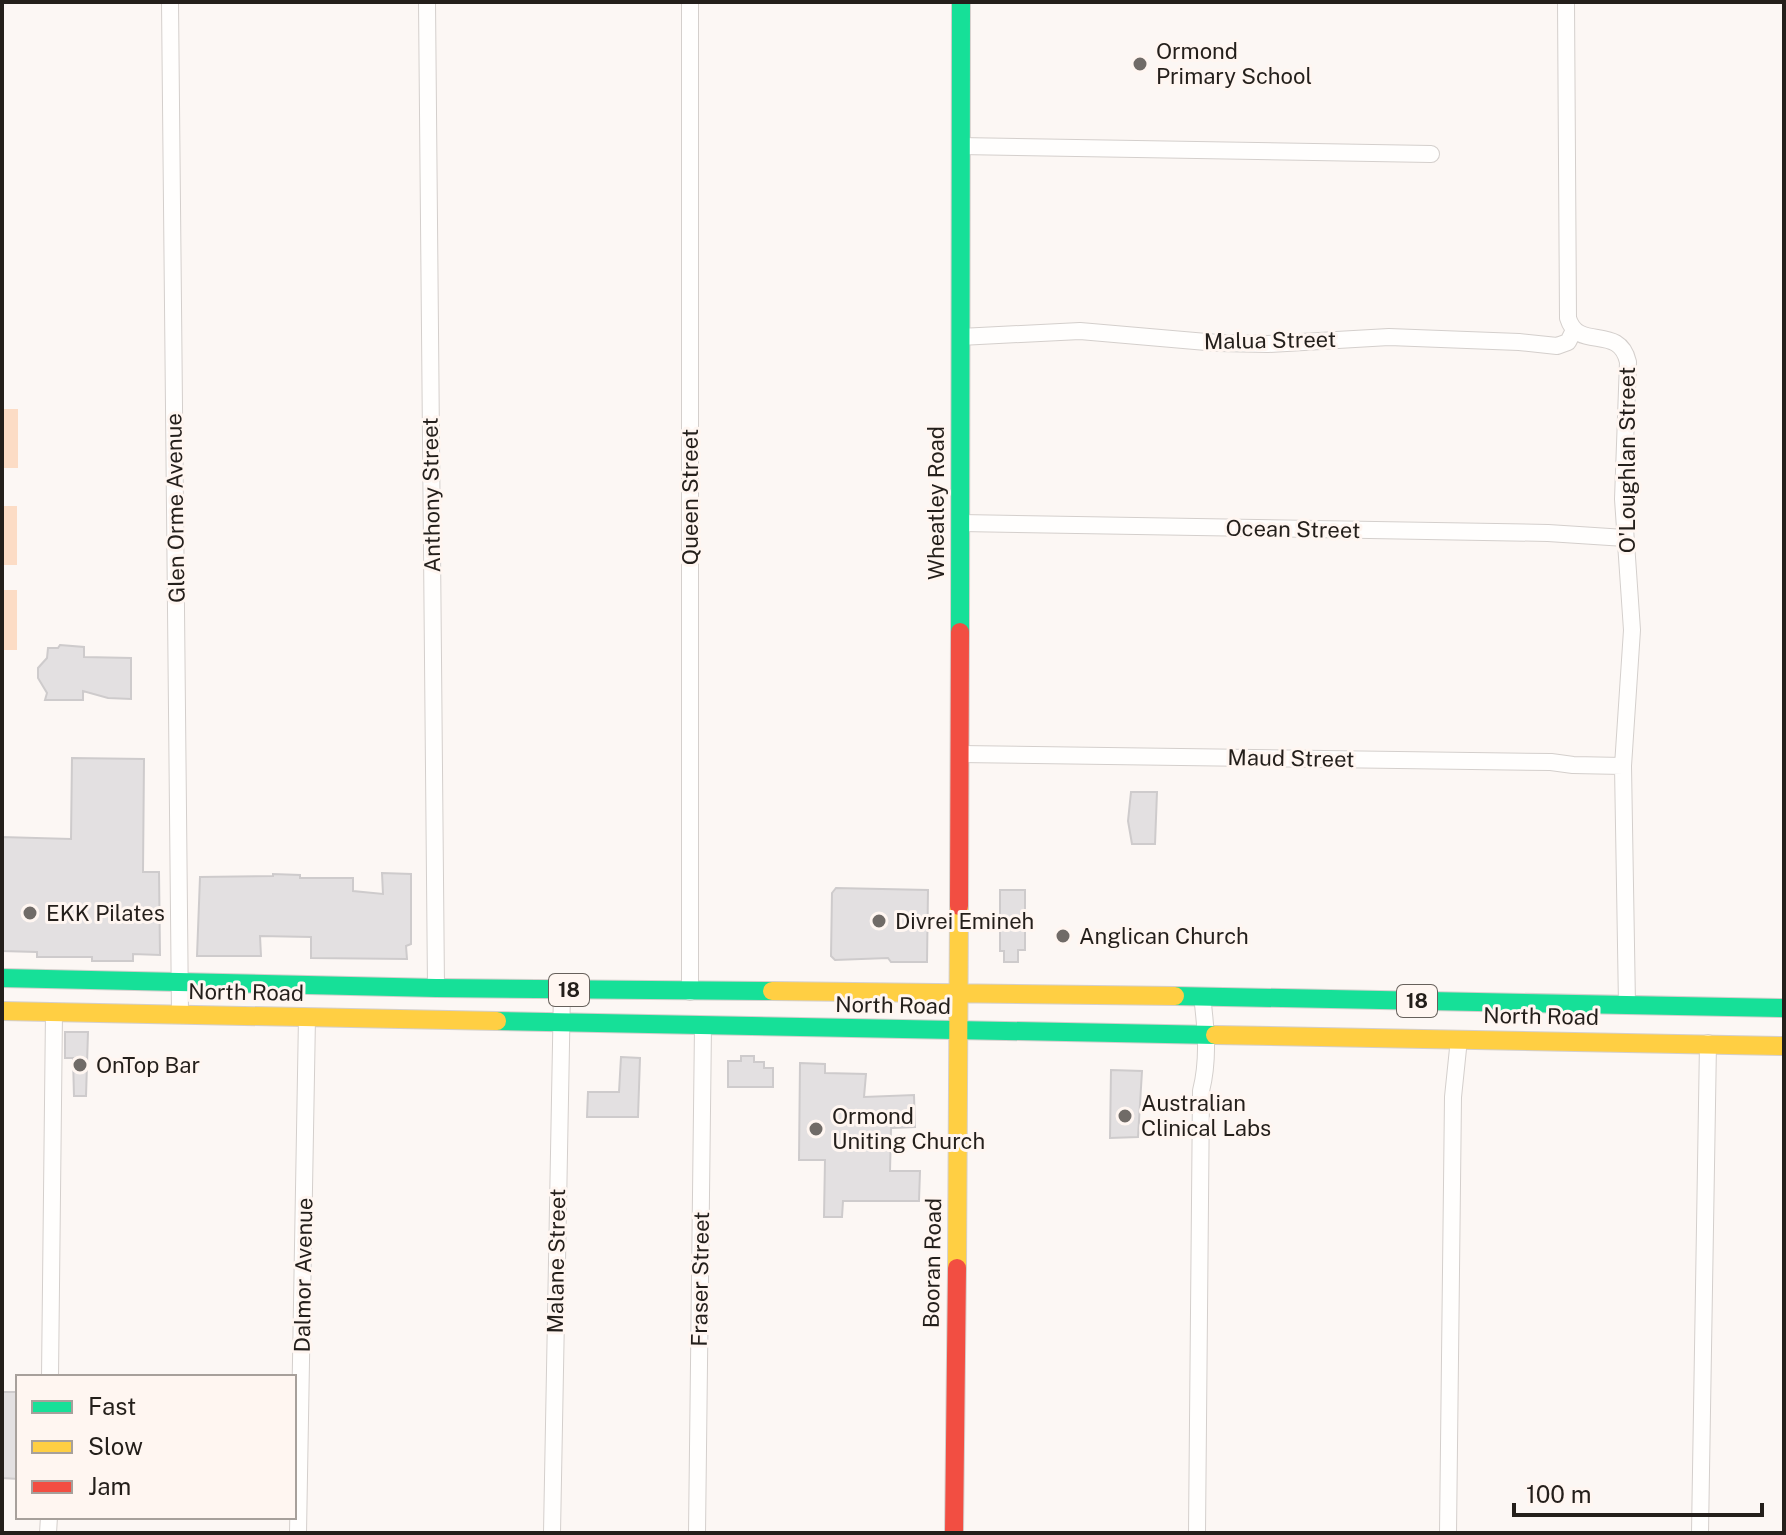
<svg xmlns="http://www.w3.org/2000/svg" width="1786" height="1535" viewBox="0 0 1786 1535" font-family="'Public Sans',sans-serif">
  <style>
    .green { fill: #fcdcc5 }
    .building { fill: #e3e0e1; stroke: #cecbcc; stroke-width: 2 }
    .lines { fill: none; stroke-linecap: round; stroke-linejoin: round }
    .street-casing { stroke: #d4cfcc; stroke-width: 18 }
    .fast-casing { stroke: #d4cfcc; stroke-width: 20 }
    .slow-casing { stroke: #d4cfcc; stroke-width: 20 }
    .jam-casing { stroke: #d4cfcc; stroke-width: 20 }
    .street { stroke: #fffefd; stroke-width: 16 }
    .fast { stroke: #16e098; stroke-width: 18 }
    .slow { stroke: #ffcf43; stroke-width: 18 }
    .jam { stroke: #f24e42; stroke-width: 18 }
    .poi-dot { fill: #706b67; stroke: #fff6f1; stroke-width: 3 }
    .labels { text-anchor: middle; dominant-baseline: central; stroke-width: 6; stroke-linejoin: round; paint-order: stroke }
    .shield { fill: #fff6f1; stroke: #66605b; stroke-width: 2 }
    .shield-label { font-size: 20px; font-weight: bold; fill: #241f1b }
    .poi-label { font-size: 22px; fill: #241f1b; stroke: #fff6f1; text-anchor: start }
    .street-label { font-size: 22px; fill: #241f1b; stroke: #fff6f1 }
  </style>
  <rect width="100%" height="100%" fill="#fcf7f4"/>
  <path class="green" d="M2,409H18V468H2Z
    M2,506H17V565H2Z
    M2,590H17V650H2Z"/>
  <path class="building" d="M60,645L84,647V657L131,658V699L108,698L83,691V700H45L47,693L38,678V668L47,658L48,648H58Z
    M72,758L144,759L143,872H159L160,955L133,954V961H92V957H37V952L2,951V837L71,839Z
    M1131,792H1157L1155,844H1132L1128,821Z
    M382,873L411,874V944L406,946L407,959L311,958V937L260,936L261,956H197L200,877L273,876V874L300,875V878H353V891L383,894Z
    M836,888L928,890L927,962H891L888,958L835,960L831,956L832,893Z
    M1000,890H1025V950H1018V962H1004V951H1000Z
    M65,1032H88L86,1096H74L73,1058H65Z
    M741,1056H754V1062H764V1068H773V1087H728V1061H741Z
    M621,1057L640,1058L638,1117H587L588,1092H619Z
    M800,1063L825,1064V1073L866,1074L864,1097L914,1095L915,1127L891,1128L890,1171H920L919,1201H843L842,1217H824L825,1160H799Z
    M1111,1070L1142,1071L1138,1137L1110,1138Z
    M2,1392H18V1479L2,1478Z"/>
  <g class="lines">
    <defs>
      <path id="street" d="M170,2L180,1014
        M427,2L436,988
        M690,2V992
        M1566,2L1568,318C1578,352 1619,323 1628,362L1623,499L1632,630L1623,766L1627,1005
        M960,146L1431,154
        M960,337L1080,331L1218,343L1268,344L1389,337L1519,342L1557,346L1568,342L1573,332
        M961,523L1548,533L1625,538
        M960,754L1551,762L1573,765L1623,766
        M50,1377L54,1012
        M48,1533L49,1517
        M298,1533L307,1017
        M552,1533L562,990
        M697,1533L703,1026
        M1197,1533L1201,1091C1209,1059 1206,1028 1202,996
        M1448,1533L1453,1097L1459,1039
        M1700,1533L1708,1043"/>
      <path id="fast" d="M960,632L961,2
        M2,978L436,988L772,991
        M1175,996L1784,1008
        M497,1021L1215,1035"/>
      <path id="slow" d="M772,991L1175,996
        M2,1011L497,1021
        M1215,1035L1784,1046
        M957,1268L959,906"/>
      <path id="jam" d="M959,906L960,632
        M954,1533L957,1268"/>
    </defs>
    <use href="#street" class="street-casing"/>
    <use href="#fast" class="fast-casing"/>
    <use href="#slow" class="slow-casing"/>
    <use href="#jam" class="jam-casing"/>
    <use href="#street" class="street"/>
    <use href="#fast" class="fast"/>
    <use href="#slow" class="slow"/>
    <use href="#jam" class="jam"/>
  </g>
  <g class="poi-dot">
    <circle cx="1140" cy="64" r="8"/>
    <circle cx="30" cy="913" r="8"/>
    <circle cx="879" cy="921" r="8"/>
    <circle cx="1063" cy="936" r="8"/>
    <circle cx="80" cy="1065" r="8"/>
    <circle cx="1125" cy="1116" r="8"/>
    <circle cx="816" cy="1129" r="8"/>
  </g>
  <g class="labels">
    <g class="shield">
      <rect x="549" y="974" width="40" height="32" rx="6"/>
      <rect x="1397" y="985" width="40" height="32" rx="6"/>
    </g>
    <g class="shield-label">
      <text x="569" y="990">18</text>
      <text x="1417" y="1001">18</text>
    </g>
    <g class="poi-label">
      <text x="1156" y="51">Ormond<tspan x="1156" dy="25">Primary School</tspan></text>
      <text x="46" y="913">EKK Pilates</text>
      <text x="895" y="921">Divrei Emineh</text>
      <text x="1079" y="936">Anglican Church</text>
      <text x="96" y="1065">OnTop Bar</text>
      <text x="1141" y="1103">Australian<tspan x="1141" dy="25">Clinical Labs</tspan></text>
      <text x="832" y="1116">Ormond<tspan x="832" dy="25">Uniting Church</tspan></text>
    </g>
    <g class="street-label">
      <text transform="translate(1270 340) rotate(-1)">Malua Street</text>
      <text transform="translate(1627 460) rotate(-90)">O'Loughlan Street</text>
      <text transform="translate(431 495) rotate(-91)">Anthony Street</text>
      <text transform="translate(690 497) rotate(-90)">Queen Street</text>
      <text transform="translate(936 503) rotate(-90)">Wheatley Road</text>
      <text transform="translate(175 508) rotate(-91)">Glen Orme Avenue</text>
      <text transform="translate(1293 529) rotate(1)">Ocean Street</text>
      <text transform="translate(1291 758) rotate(1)">Maud Street</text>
      <text transform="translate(246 992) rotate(1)">North Road</text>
      <text transform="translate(893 1005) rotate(1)">North Road</text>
      <text transform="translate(1541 1016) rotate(1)">North Road</text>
      <text transform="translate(556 1261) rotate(-89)">Malane Street</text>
      <text transform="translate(932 1263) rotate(-89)">Booran Road</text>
      <text transform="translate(303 1275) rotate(-89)">Dalmor Avenue</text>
      <text transform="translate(700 1279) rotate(-89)">Fraser Street</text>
    </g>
  </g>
  <rect width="1786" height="1535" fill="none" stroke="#241f1b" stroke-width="8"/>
  <rect x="16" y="1375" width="280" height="144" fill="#fff6f1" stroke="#a7a09b" stroke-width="2"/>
  <rect x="32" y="1401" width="40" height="12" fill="#16e098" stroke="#a7a09b" stroke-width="2"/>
  <text x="88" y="1415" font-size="24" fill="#241f1b">Fast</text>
  <rect x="32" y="1441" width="40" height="12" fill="#ffcf43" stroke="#a7a09b" stroke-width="2"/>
  <text x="88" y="1455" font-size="24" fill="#241f1b">Slow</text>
  <rect x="32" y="1481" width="40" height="12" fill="#f24e42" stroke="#a7a09b" stroke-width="2"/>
  <text x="88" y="1495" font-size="24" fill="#241f1b">Jam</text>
  <path d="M1514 1503v12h248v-12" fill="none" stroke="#241f1b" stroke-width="4"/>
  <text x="1526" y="1503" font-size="24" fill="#241f1b" stroke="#fff6f1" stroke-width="6" paint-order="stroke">100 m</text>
</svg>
